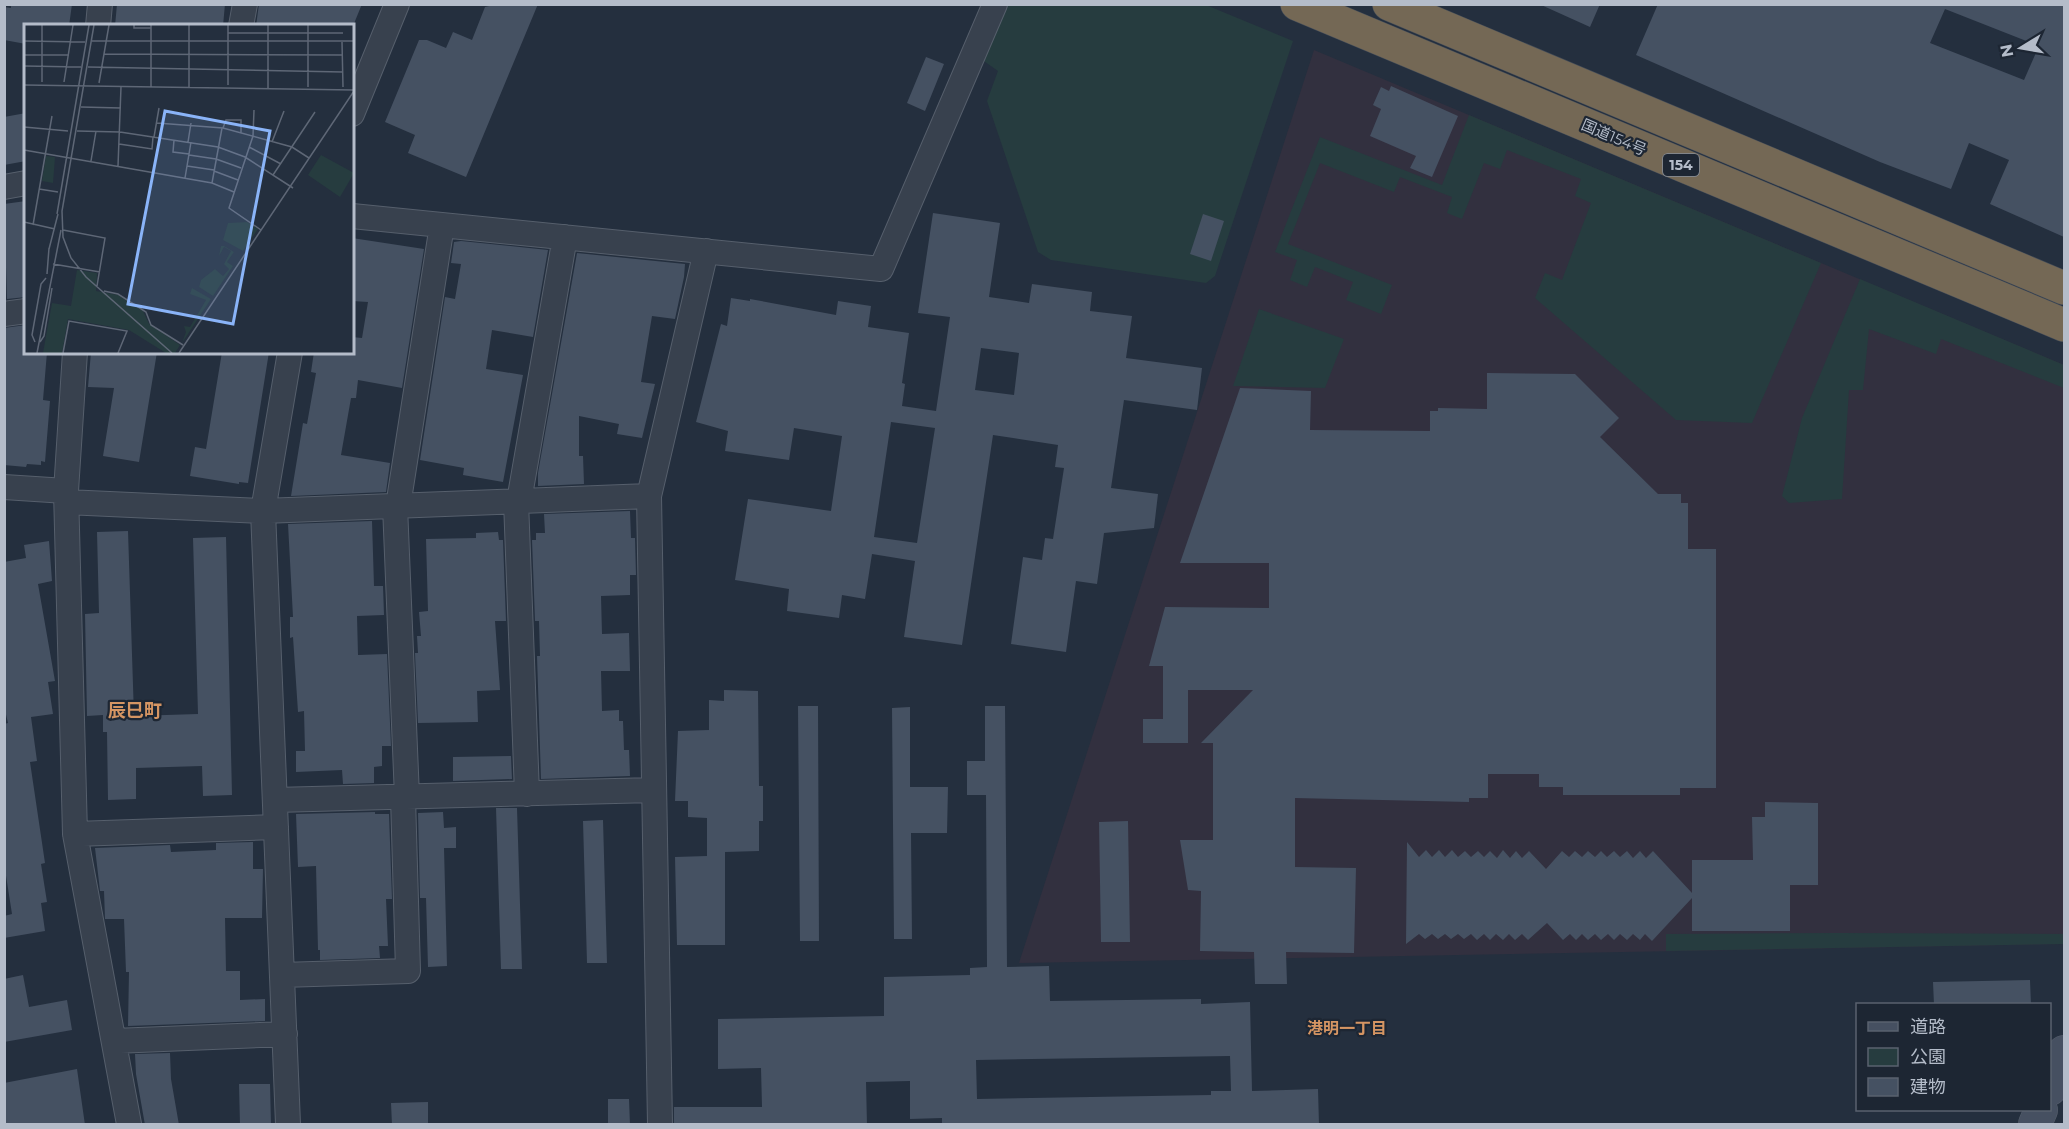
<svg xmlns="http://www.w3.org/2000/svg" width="2069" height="1129" viewBox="0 0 2069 1129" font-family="Montserrat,'Noto Sans JP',sans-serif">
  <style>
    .medical { fill: #32303f }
    .green { fill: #263c3f }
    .building { fill: #455162; fill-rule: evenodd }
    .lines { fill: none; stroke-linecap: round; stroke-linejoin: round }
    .street-casing { stroke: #565f6c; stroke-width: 26 }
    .secondary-casing { stroke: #565f6c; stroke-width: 34 }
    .highway-casing { stroke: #434c59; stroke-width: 34 }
    .street { stroke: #38414e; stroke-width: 24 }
    .secondary { stroke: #465061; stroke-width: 33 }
    .highway { stroke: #746855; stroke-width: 33 }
    .labels { text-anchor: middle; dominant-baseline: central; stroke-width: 4.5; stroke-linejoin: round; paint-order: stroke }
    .shield { fill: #1d2633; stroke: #878f9c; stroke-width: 1.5 }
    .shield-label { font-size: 14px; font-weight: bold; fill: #b4bcc9 }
    .street-label { font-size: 15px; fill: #b4bcc9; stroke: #1d2633 }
    .neighbourhood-label { font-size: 16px; font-weight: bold; fill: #d59563; stroke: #1d2633 }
    .quarter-label { font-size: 18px; font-weight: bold; fill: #d59563; stroke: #1d2633 }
    .inset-road { fill: none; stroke: #5e6776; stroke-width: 1.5 }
    .view { fill: #8ab4f8; fill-opacity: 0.15; stroke: #8ab4f8; stroke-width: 3 }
    .inset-edge { fill: none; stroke: #b4bcc9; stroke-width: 3 }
  </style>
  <rect width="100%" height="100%" fill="#242f3e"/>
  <path class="medical" d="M1314,50L2064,365V944L1019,963Z"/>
  <path class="green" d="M1004,5H1206L1293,41L1215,276L1206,283L1051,260L1038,252L987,101L998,71L981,59Z
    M1469,115L1821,263L1752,423L1676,420L1535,298L1545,273L1562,280L1591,203L1575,196L1581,179L1507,150L1500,169L1484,163L1462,219L1447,213L1452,197L1400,177L1394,192L1320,163L1288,244L1392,285L1381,314L1346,300L1353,282L1315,267L1307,287L1290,280L1297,260L1275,252L1320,137L1442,185Z
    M1860,279L2064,365V388L1941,339L1936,354L1869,329L1863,390H1849L1842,499L1789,503L1782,496L1802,418Z
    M1259,309L1344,339L1325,388L1233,386Z
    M1839,933L2064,934V944L1666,951V934Z"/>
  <path class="building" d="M11,4H72L69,26H26V44L4,40V7L11,8Z
    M117,4H225L223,26H115Z
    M259,4H362L353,26H256Z
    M498,4H538L466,177L408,153L415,135L385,122L419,40H427L446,48L453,32L472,40L485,7Z
    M1539,4H1600L1590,27Z
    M1658,4H2064V237L1990,204L2009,160L1969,143L1951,189L1880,162L1636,55ZM1945,9L2039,46L2024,80L1930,43Z
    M926,57L944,64L925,111L907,103Z
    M1391,86L1458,116L1432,177L1410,168L1416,156L1370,136L1381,109L1373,105L1381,87L1389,91Z
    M26,113V161L4,165V117Z
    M26,201V297L7,299L4,204Z
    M933,213L1000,223L989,297L1029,303L1032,284L1092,292L1090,311L1132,316L1126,358L1202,368L1197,410L1124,400L1111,488L1158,494L1154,528L1104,533L1097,584L1076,581L1066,652L1011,644L1023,557L1042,560L1045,538L1053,539L1064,468L1055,467L1058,445L993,435L962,645L904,637L915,561L872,554L865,599L842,595L839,618L787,611L789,589L735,580L748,499L831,511L842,436L794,428L789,460L725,451L728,431L696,422L721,324L727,326L731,298L750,301V299L836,315L838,301L871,306L868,327L909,333L902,383L905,384L902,406L936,411L950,317L918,313ZM981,348L1019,353L1014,395L975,390ZM891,422L935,428L917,543L874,537Z
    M1203,214L1224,221L1211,261L1190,254Z
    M352,238L424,249L402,388L358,380L356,398H351L341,455L390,463L386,492L291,496L303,423L307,424L316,373L311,372L314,352H352V337L362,338L368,302L352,301Z
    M461,241L548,250L533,337L492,330L486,369L523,375L503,482L463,475L464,468L420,460L445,297L455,299L461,264L451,263L454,242Z
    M577,253L685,264L684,277L675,319L652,316L641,382L655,384L642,438L617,434L619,424L579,416V456H583L584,484L538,486V473Z
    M26,325V352H47L43,400L50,401L45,462L41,461V465L27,464L26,467L4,465V328Z
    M91,352H157L139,462L103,456L114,388L88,387Z
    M222,352H269L248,483L239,482V484L190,476L195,447L206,449Z
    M1487,373L1575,374L1619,418L1600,437L1658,494H1681V503H1688V549H1716V788H1680V795H1563V787H1539V774H1488V798H1469V802L1295,798V867L1356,868L1354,953L1286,952L1287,984H1255L1254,952L1200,951L1201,891L1188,890L1180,840H1213V743H1201L1253,690H1188V743H1143V719H1163V666H1149L1165,607L1269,608V563H1180L1240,388L1311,391L1310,430L1430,431V411H1438V408L1487,409Z
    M630,511L631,538H635L636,575H630V595L601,596L602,634L629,633L630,671H601L602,711L619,710V721H623L624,750H629L630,776L541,779L537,656H540L539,621H535L532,540H536V533H545L544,514Z
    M372,521L374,586H383L384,615L357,616L358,655L387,654L391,746H382V766L374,767V783L343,784L342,770L296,772V751H305L304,711L298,712L293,637L290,638V617H293L288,524Z
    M128,531L134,716L198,714L193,538L226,537L232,795L203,796L202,766L136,768V799L108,800L107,732H103V715L87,716L85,614L99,613L97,532Z
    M498,532L499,540H503L506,621H495L500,690L477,691L478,722L418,723L415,653H418L417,636H421L419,612L428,611L426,539L476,538V533Z
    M49,541L52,581L38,584L55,681L48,682L53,714L31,717L37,761L30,762L45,863L41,864L47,902L41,903L45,931L4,938V916L12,914L4,863V724L8,723L4,706V562L26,558L24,545Z
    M724,690L758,691L759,786H763V821H759V851L725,852V945H677L675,857L707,856V818L688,817V801H675L678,731L709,730V700L724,701Z
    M798,706H818L819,941H800Z
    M985,706H1005L1007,967L1049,966L1050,1001L1201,999V1004L1250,1002L1252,1091L1318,1089L1319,1125H942V1118L910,1119V1081L866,1082L867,1125H674V1107H762L761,1068L718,1069V1019L884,1016V977L970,975V968L987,967L986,795H967V761H985ZM1230,1056L1231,1091H1211V1095L977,1099L976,1060Z
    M910,707V787H948L947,833H911L912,939H894L892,708Z
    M511,756L512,779L453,781V757Z
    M1765,802L1818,803V885H1790V931H1692V898L1652,941L1645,934L1640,940L1633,934L1627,940L1620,934L1614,940L1608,934L1601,940L1595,934L1588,940L1582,934L1576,940L1570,934L1563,940L1547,923L1528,940L1522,934L1515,940L1509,934L1503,940L1496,934L1490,940L1484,934L1477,940L1471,934L1464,939L1458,934L1451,939L1445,934L1438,939L1432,934L1425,939L1419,934L1406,944L1407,842L1419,857L1426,850L1432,857L1439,850L1445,857L1452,850L1458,857L1465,851L1471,857L1478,851L1484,857L1490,851L1497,858L1503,850L1510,858L1516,851L1522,858L1529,851L1546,869L1562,851L1569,857L1575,851L1582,857L1588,851L1595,857L1601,851L1607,857L1614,851L1620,857L1627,851L1633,858L1640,851L1646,858L1653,851L1692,893V860H1753L1752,817H1765Z
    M496,808H517L522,969H501Z
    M375,812V814H389L392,899H386L388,946H379L380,958L320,960V950H318L316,866L298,867L296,814Z
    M443,812L444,828L456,827V848H444L447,966L428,967L426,898H420L418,813Z
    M603,820L607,963H587L583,821Z
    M1128,821L1130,942H1101L1099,822Z
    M253,842V869H263L262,918H225L226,971H240V1000L265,999V1021L128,1026L129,972H126L124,919H105L104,891H100L95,848L170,845L171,852L216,850V843Z
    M23,975L29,1007L67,1000L72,1030L4,1042V979Z
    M2030,980L2031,1005H1934L1933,982Z
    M170,1053L171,1079L179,1125H145L136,1074L135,1054Z
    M77,1069L85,1125H4V1083Z
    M239,1084H270L271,1125H240Z
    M608,1099H629L630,1125H608Z
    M428,1102V1125H392L391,1103Z"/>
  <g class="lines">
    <defs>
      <path id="street" d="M98,26L100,4
        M241,26L245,4
        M352,114L397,4
        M4,187L26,183
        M352,216L881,269L995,4
        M4,314L26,311
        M75,352L66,491L75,834L129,1124
        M4,487L66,491
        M516,501L527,794
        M519,501L565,237
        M66,502L263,511L649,496
        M395,506L407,797
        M398,506L442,225
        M275,800L654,790
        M75,834L276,827
        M282,975L408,971L403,797
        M114,1041L285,1034
        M288,1124L263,511L290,352
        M660,1124L649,496L706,251"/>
      <path id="secondary" d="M2050,1089L2064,1052
        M2035,1124L2041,1110"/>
      <path id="highway" d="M1297,4L2064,325
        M1389,4L2064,288"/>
    </defs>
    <use href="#street" class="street-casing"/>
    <use href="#secondary" class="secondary-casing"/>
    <use href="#highway" class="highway-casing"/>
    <use href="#street" class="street"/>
    <use href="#secondary" class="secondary"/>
    <use href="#highway" class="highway"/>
  </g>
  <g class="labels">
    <rect class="shield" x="1663" y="154" width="36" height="22" rx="4.5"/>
    <g class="shield-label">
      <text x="1681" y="165">154</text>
    </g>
    <g class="street-label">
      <text transform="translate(1614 137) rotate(23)">国道154号</text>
    </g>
    <g class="neighbourhood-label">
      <text x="1347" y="1028">港明一丁目</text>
    </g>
    <g class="quarter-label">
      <text x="135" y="711">辰巳町</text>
    </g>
  </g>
  <g transform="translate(24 24)">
    <rect width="330" height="330" fill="#242f3e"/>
    <path d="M297,131L330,149L316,173L284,151ZM22,132L31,133L29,159L18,157ZM223,198L234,205L219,227L199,216L204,199ZM197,222H200L210,228L203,238L209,242L189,272L175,263L177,256L191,245L199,252L205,245L200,240L207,227L200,223L195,232ZM53,246L73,249L72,267L94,271L119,287L125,300L156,321L151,329H142L105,306L44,295L38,329H19L28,279L47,282ZM168,264L187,275L158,319L162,308L160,302L166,303L182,276L166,270Z" fill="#263c3f"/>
    <path class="inset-road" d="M70,1L38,187L39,213L47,234L62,253L148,329M110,1V4H127M127,1V63M165,1V63M204,9H319M0,17L61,18M68,17H330M318,18L319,63M80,30L318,31M0,31H45M0,42L57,43M64,43L319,48M18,58V1M40,58L49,1M75,59L85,1M0,61L330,66M204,61V1M284,63V1M244,65V1M57,83L97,84M230,86L229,112L205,184L237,206M133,99L199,104L268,123L285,134M0,103L44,107M199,104L202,96H217V109M53,107L96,108L194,123L221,133L269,164M130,113L135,84M150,116L149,128L165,130M164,118L167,99M248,118L260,87M95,120L128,125L129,113M225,123L257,140M0,126L188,159L210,168M165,131L192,135M192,135L217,144M67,137L72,107M94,142L97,63M163,142L190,146M190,147L214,156M249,151L291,88M161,154L167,118M188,159L198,104M15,165L34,168M33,190L65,1M0,198L31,205M9,201L28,92M39,206L81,214L73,262M25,225L34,190M29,240L76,248M23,250L25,224M80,267L94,270L122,288L127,301L159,321M11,318L8,311L17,260L22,254M16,318L20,312L28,264M13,329L37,206M39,329L45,297L103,307L94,329M155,329L330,67"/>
    <path class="view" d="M141,87L246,107L209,300L104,280Z"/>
    <rect width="330" height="330" class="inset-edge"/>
  </g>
  <rect width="2069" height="1129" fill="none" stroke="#b4bcc9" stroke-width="12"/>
  <rect x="1856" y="1003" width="195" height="108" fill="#1d2633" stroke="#59626f" stroke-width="1.5"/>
  <rect x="1868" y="1022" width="30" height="9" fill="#465061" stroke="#59626f" stroke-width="1.5"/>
  <text x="1910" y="1033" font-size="18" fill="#b4bcc9">道路</text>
  <rect x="1868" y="1048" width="30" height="18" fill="#263c3f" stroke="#59626f" stroke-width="1.5"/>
  <text x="1910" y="1063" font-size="18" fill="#b4bcc9">公園</text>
  <rect x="1868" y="1078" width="30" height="18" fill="#455162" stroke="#59626f" stroke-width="1.5"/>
  <text x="1910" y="1093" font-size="18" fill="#b4bcc9">建物</text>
  <g transform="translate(2021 48) rotate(259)" stroke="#1d2633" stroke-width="4.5" paint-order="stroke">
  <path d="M0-4.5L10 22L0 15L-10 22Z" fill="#b4bcc9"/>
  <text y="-9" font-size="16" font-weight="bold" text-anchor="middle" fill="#b4bcc9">N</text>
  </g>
</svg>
